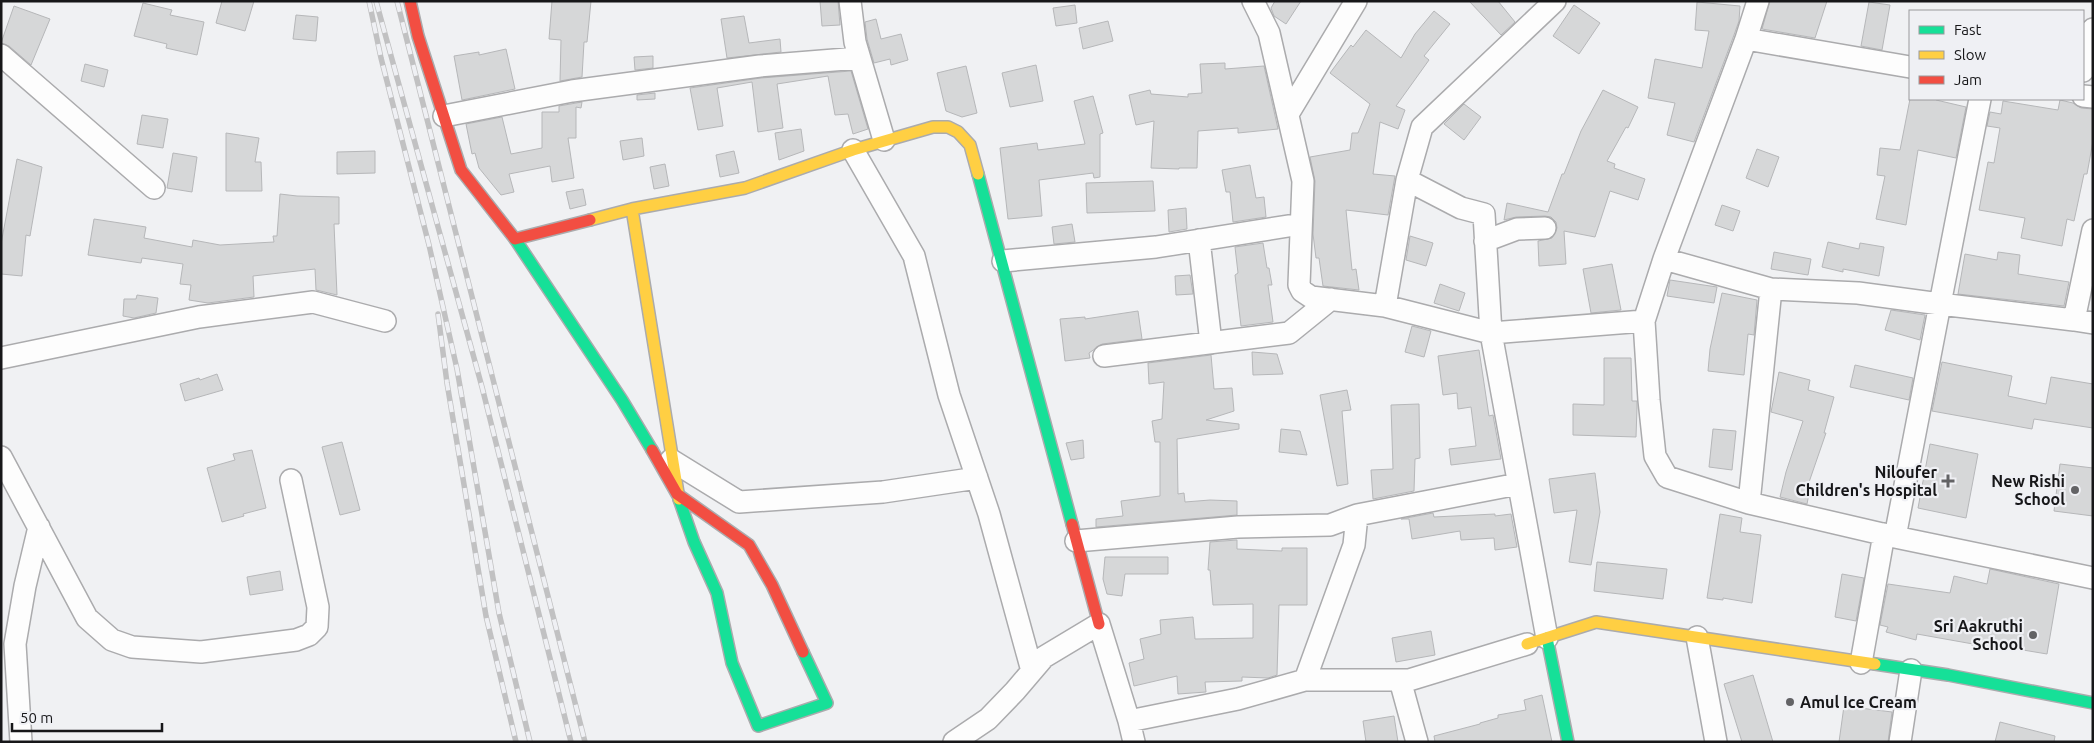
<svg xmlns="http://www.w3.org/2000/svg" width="2094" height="743" viewBox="0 0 2094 743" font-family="Ubuntu,sans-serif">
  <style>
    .building { fill: #d6d7d8; stroke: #b6b7b9 }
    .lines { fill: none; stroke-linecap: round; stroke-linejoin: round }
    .street-casing { stroke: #ababad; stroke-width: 24 }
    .fast-casing { stroke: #ababad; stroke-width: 14 }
    .slow-casing { stroke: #ababad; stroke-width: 14 }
    .jam-casing { stroke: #ababad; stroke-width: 14 }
    .street { stroke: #fdfdfd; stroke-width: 21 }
    .fast { stroke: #16e098; stroke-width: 11 }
    .slow { stroke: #ffcf43; stroke-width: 11 }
    .jam { stroke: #f24e42; stroke-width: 11 }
    .rail-casing { stroke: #c1c1c2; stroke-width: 5.5 }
    .rail { stroke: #eff0f4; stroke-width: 4; stroke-dasharray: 11; stroke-linecap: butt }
    .poi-dot { fill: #636365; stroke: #eff0f4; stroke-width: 2 }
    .labels { text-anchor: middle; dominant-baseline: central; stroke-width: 4.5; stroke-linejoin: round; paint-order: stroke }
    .poi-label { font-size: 16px; font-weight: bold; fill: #171719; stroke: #eff0f4; text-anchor: end }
  </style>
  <rect width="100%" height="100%" fill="#f0f1f3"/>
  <path class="building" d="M222,1H254L245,31L216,23Z
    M552,1H591L587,42H584L582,77L560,81L561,40L549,39Z
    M820,1H838L840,25L822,26Z
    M1275,1H1301L1286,24L1274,16L1271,8Z
    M1469,1H1498L1515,22L1501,35Z
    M1770,1H1827L1815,38L1762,29Z
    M1697,2L1740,6L1739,21L1734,35L1694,142L1667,135L1675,103L1648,98L1655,59L1702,68L1709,31L1695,30Z
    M1869,2L1890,5L1882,50L1861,46Z
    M143,3L172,10L170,15L204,22L197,55L166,48L167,44L134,36Z
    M1075,5L1077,23L1056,26L1053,8Z
    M1574,5L1600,23L1579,54L1553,36Z
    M14,6L50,19L31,65L9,46L1,43Z
    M1434,11L1450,24L1424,56L1429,60L1396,106L1405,110L1398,129L1380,122L1373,174L1395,176L1388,215L1346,210L1352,270L1356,269L1359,290L1323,286L1319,258H1316L1313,234L1315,181L1310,157L1350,150L1352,133H1358L1370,104L1330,73L1351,45L1353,47L1366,30L1401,58L1415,34Z
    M296,15L318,17L316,41L293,39Z
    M744,16L749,43L780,39L781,52L727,58L721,19Z
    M876,19L881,39L901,34L908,60L891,65L890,59L874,63L867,39L865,22Z
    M1108,21L1113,41L1083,49L1079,28Z
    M506,49L515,89L462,100L454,56L479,52V55Z
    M653,56V68L635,70L634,57Z
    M1225,63V69L1264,66L1278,129L1238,133V128L1198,131L1197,168H1179V169L1151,168L1154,121L1136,125L1129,95L1150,90L1151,94L1188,97V94L1202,93L1200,64Z
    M85,64L108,70L104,87L81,81Z
    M1036,65L1043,101L1010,107L1002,73Z
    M966,66L977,113L962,117L946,111L937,73Z
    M851,71L868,129L853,134L848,114L835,115L828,76L777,84L783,128L758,132L752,82L717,88L723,126L698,130L690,88L761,78Z
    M1603,90L1638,107L1628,128L1626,127L1607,161L1615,164L1614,168L1645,179L1638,200L1610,191L1595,237L1564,231L1566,264L1539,266L1538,241L1552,238L1557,228L1556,222L1551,217L1545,216L1516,217L1504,220L1507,203L1548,212L1562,174H1564L1581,131Z
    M655,93V99L637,100V95Z
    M1093,96L1103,133L1100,134V177L1094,178L1093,173L1039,180L1042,216L1008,219L1000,148L1037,143L1038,150L1085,144L1074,101Z
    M1910,99H1937L1936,100L1966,107L1956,158L1918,150L1906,225L1876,219L1885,176L1877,175L1880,148L1900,150Z
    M2060,100L2073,103L2081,108L2093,109V141L2087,174H2084L2074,221L2067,219L2062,246L2021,238L2025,218L1979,210L1988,162L1994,163L2000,128L1987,126L1990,112L2001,114L2003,101L2058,110Z
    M582,102L581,108L576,107V138H568L574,178L552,182L550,166L509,174L514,192L501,195L479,168L475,153L472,154L466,124L502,117L511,154L542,148V112H559V106Z
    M1464,104L1481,117L1464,140L1444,124Z
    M142,115L168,119L163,148L137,144Z
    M801,129L804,151L779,160L775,133Z
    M226,133L259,138L255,162H261L262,191H226Z
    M642,138L644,156L623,160L620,141Z
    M1757,149L1779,157L1768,187L1746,178Z
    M375,151V173L337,174V152Z
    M734,151L739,173L720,177L716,155Z
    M173,153L197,157L192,192L167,188Z
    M17,159L42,167L30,236L26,235L22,276L1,274V244Z
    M665,164L669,186L654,189L650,167Z
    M1250,165L1256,198L1264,197L1266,217L1233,222L1230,192H1226L1222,170Z
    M1153,181L1155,211L1087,213L1086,183Z
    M583,189L586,205L570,209L566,192Z
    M280,194L297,196L339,197V224H334L337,295L316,290L315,269L253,276L254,297L208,303L189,300L191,285L180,284L183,264L142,258L141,263L88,255L94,219L146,227L144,238L192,247L193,240L220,245L274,242L273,236H277Z
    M1722,205L1740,211L1733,231L1715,225Z
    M1186,208L1187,229L1169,232L1168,210Z
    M1072,224L1075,242L1054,244L1052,227Z
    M1410,236L1433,243L1426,266L1406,260Z
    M1828,242L1859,249L1860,243L1884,247L1879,276L1843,269V272L1822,267Z
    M1263,243L1267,268H1269L1272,285H1268L1273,322L1241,326L1235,275L1238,273L1235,247Z
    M1774,252L1811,259L1808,275L1771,269Z
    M1998,252L2020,255L2018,274L2069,282L2064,306L1958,294L1965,254L1997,260Z
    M1612,264L1621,310L1591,313L1583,269Z
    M1190,275L1193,294L1176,295L1175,276Z
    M1670,280L1717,287L1714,303L1667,296Z
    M1440,284L1465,293L1459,311L1434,303Z
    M1722,293L1757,300L1754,335L1748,334L1744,375L1708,371L1710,349Z
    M137,295L158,298L156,313L134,318L123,316L124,299H136Z
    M1891,310L1925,315L1920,340L1885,330Z
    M1138,311L1142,339L1102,344L1089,353L1090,358L1065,361L1060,319L1085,317V319Z
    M1412,326L1431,331L1424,357L1405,352Z
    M1479,350L1489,416L1493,415L1501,459L1451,465L1449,449L1476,446L1471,407L1458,409L1457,393L1443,395L1438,356Z
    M1252,352L1277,354L1283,374L1253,375Z
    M1211,355L1214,389L1232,388L1234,411L1206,420L1239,424V429L1177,439L1178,494L1184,493L1185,502L1210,500L1237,501V515L1096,527V519L1123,516L1121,501L1160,496V442H1155L1152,421L1162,419L1164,382L1149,384L1148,363Z
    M1604,358H1631L1632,401H1637V408L1636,437L1573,435V404L1604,405Z
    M1942,362L2012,376L2008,396L2046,404L2051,377L2093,384V428L2034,419L2032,429L1932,411Z
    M1855,365L1913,378L1909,400L1850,387Z
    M1779,372L1810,380L1808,390L1834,397L1824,433H1826L1807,488H1810L1807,504L1780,497L1786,472L1803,421L1771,412Z
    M217,374L223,390L185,401L180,384L199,378L200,380Z
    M1347,390L1351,410L1342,411L1348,484L1337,486L1320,395Z
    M1419,404L1420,458L1415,459L1414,491L1373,499L1371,470L1393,469L1391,405Z
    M1281,429L1300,431L1307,455L1279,452Z
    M1713,429L1736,431L1732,470L1709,467Z
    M1083,440L1084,458L1071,460L1066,443Z
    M342,442L360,510L340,515L322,447Z
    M1930,444L1978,454L1966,518L1918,508Z
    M252,450L266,508L243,514L244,516L222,522L207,468L235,460L233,454Z
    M2060,464L2093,468V516L2054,511Z
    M1595,473L1600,512L1591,565L1569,562L1577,510L1554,513L1549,479Z
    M1433,513L1434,517L1495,514V516L1511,514L1517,547L1495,550L1494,538L1461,540L1460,531L1412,539L1409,519H1401Z
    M1720,514L1742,518L1740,532L1761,535L1752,603L1723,598V600L1707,598Z
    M1237,540V549L1282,551V548H1307V605H1279L1277,675L1268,678L1242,677V681L1205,682L1206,692L1178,694L1177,676L1134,686L1129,663L1144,659L1140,639L1161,634L1160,620L1193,617L1195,639L1253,638V604L1213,605L1210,570H1208L1210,542Z
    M1105,557H1168V574H1125L1122,596L1107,594L1103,579Z
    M1597,562L1667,569L1663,599L1594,591Z
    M1990,569L2059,584L2047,654L1993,645L1992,650L1972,646L1973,644L1917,634L1916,640L1886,632L1888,627L1880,625L1888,584L1950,593L1954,576L1987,584Z
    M280,571L283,590L250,595L247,577Z
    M1842,574L1864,578L1856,621L1835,617Z
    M1431,631L1435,655L1396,662L1392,638Z
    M1753,675L1773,742H1742L1724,684Z
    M1542,695L1552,742H1435L1434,736L1480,724V723L1498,718V715L1526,710L1524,700Z
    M1844,706L1892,712L1888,742H1839Z
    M1394,716L1398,742H1366L1363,721Z
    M2000,722L2055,736L2054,742H1995Z"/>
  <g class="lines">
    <defs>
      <path id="street" d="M850,1L855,42L884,140
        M1253,1L1269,33L1303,181L1299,285L1302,291L1311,297L1385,306L1491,333L1484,214L1461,208L1407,180L1422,127L1555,1
        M1746,39L1910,67
        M1,55L154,188
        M2083,71L2093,29
        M2083,96L2093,97
        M1980,99L1940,304L2074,320
        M1288,114L1356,1
        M444,116L572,91L760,66L859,58
        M853,150L914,256L949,395L989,514L1032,671
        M2093,230L2074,320L2093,323
        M1199,240L1211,343
        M1485,241L1517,229L1545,228
        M1664,259L1746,39L1758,1
        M1003,261L1156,247L1301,224
        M1771,289L1858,293L1940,304L1895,537
        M1385,306L1407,180
        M1104,356L1289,333L1331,299
        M1,358L199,317L313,302L385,321
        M1,457L87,618L112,640L132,647L201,652L296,640L309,635L317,627L318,607L291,480
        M671,460L739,502L883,492L977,478
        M1749,503L1771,289L1664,259L1644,321L1649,400L1655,456L1667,477L1749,503L1895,537L2093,578
        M1357,515L1518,484
        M1076,541L1238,527L1330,525L1357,515L1354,545L1305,680
        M1697,637L1716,742
        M1547,638L1491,333L1644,321
        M1861,663L1884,534
        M1400,680L1417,742
        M1129,721L1134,742
        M21,742L15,644L25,586L39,527
        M954,742L988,719L1015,691L1044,657L1099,624L1129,721L1238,699L1305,680H1409L1527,644
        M1900,742L1911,670"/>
      <path id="fast" d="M978,174L1072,524
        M515,239L622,400L652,450
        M679,499L694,542L717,593L732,663L758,726L827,703L803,652
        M1547,638L1568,742
        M1875,664L1948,675L2093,703"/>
      <path id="slow" d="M632,209L679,499
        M590,220L632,209L745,188L853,150L933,127H948L958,132L970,145L978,174
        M1527,644L1596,622L1875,664"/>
      <path id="jam" d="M410,1L418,36L461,170L515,239L590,220
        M652,450L677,494L749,545L772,585L803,652
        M1072,524L1099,624"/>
    </defs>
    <use href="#street" class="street-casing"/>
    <use href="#fast" class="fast-casing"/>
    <use href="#slow" class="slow-casing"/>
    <use href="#jam" class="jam-casing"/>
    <use href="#street" class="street"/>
    <use href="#fast" class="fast"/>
    <use href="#slow" class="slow"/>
    <use href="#jam" class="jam"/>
    <defs>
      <path id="rail" d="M369,1L381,58L429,245L457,369L499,613L530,742
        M376,1L482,387L571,742
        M397,1L585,742
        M438,314L447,383L486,616L516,742"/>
    </defs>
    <use href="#rail" class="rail-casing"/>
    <use href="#rail" class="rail"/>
  </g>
  <g class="poi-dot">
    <path d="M1945.5 473.5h5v5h5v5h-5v5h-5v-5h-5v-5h5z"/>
    <circle cx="2075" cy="490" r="5"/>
    <circle cx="2033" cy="635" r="5"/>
    <circle cx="1790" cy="702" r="5"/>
  </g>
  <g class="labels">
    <g class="poi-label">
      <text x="1937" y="472">Niloufer<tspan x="1937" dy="18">Children's Hospital</tspan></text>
      <text x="2065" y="481">New Rishi<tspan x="2065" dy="18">School</tspan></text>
      <text x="2023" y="626">Sri Aakruthi<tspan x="2023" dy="18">School</tspan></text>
      <text x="1800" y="702" text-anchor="start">Amul Ice Cream</text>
    </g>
  </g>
  <rect width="2094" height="743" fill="none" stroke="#171719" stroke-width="5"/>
  <rect x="1909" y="10" width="175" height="90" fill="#eff0f4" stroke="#99999c"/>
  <rect x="1919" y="26" width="25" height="8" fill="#16e098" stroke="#99999c"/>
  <text x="1954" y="35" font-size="15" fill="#171719">Fast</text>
  <rect x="1919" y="51" width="25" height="8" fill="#ffcf43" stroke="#99999c"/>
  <text x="1954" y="60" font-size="15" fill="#171719">Slow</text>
  <rect x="1919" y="76" width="25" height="8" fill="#f24e42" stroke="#99999c"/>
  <text x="1954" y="85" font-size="15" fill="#171719">Jam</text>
  <path d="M12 723v8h150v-8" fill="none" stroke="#171719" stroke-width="2.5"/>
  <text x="20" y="723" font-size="15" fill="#171719" stroke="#eff0f4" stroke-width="4" paint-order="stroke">50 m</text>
</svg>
